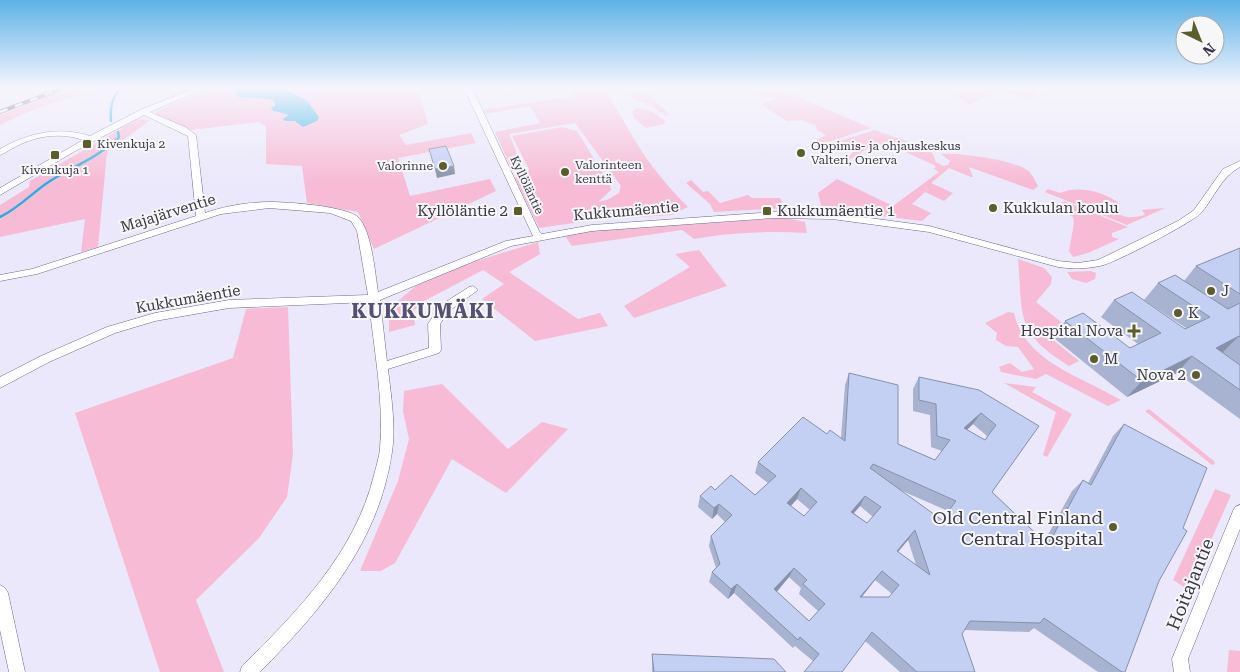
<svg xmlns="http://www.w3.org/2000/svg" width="1240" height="672" viewBox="0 0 1240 672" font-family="'Roboto Serif',serif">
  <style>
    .green { fill: #f7bbd5 }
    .water { fill: #2caee2 }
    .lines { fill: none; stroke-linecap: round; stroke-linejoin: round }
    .stream { stroke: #2caee2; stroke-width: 2.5 }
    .minor-casing { stroke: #6c668e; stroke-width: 1 }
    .minor { fill: #fff; fill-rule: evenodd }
    .rail-casing { stroke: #504e5f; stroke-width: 4 }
    .rail { stroke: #f7f7f7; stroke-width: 2.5; stroke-dasharray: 8; stroke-linecap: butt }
    .wall { fill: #a8b2d1; fill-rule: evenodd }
    .shaded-wall { fill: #8891aa }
    .building { fill: #c3cff3; stroke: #8891aa; fill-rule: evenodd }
    .poi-dot { fill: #5b5d2a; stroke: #f7f7f7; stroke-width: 2 }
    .labels { text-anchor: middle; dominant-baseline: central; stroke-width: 4; stroke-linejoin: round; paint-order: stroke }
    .far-poi-label { font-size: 12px; fill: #3a3849; stroke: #f7f7f7; text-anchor: start }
    .far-street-label { font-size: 12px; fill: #3a3849; stroke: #f7f7f7 }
    .poi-label { font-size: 15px; fill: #3a3849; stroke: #f7f7f7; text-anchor: start }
    .street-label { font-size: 15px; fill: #3a3849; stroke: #f7f7f7 }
    .near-poi-label { font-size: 18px; fill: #3a3849; stroke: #f7f7f7; text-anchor: end }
    .near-street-label { font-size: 18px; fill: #3a3849; stroke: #f7f7f7 }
    .district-label { font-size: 20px; font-weight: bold; letter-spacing: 1px; fill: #565076; stroke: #f7f7f7 }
  </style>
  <rect width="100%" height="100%" fill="#eae8fa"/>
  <path class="green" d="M68,88H98L27,112L0,125V115Z
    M212,88H231L238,97C251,100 264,96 275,102L273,108L276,111L290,115L285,121L307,101L283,88H413L420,95L428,124L399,135L406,145L471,133L476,143L398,158L410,196L490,179L496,191L374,249L358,212L307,203L302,166L266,164V126L258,122L190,130L156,115L155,112Z
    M570,88H606L605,91C618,109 627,128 639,147C653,169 670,189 688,207L671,215L594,220L539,228L515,178L521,174H527L529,169L512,136L562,127L577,131L610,185L611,190L598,202L607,200L619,193L621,186L575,123L509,134L522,166L512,170L495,132L540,123L530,106L485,114L483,110L571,96L572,95Z
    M626,88L648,94L670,115L665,116L650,105L643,106L647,103L636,101Z
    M747,88H776L871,128L822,144L816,140L826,135L817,130L815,125L805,122L803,120L787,121L761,104L778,98L759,96L755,91Z
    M948,88H1041V89L1031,100L999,90L969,105Z
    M636,108C647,107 657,114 665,121L664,124L646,128L634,118L632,113Z
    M138,119L150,120L107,152L98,247L81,252L85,219L0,237V205L29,187L30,181Z
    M875,130L926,148L933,154L936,162L943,166L948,165L950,161L941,154C958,152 1013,160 1027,170C1032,173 1035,181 1038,186L1033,190L969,167L973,177H971L949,168L931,183L953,193L944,201L925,192L912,204L931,213L922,221L822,209L818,193L837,179L893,206L939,172L934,169L936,166L890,145L886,147L876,143L846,162L842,160L853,153L833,143Z
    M691,180L703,192L708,191L720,203L748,195L752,198H780L785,208L714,212L710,204L686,183Z
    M1048,189L1060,193C1079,185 1105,192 1120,204L1104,200L1102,205L1099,206C1106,210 1113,207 1120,210L1119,214C1127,219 1137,217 1145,215L1142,210L1165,208L1127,225L1045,192Z
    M1064,201L1128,227L1112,233V237L1119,239L1088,253L1073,257L1069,251L1074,223L1073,217L1057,208Z
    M785,218L805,222L807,233C768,231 733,232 694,239L682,230L572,246L565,236L594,230Z
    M538,242L540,254L509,272L578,319L600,313L608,326L535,341L482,299L504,284L483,270L426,300L413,311L415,325L389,332V312L393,305L418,284L460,266Z
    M699,250L727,286L634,318L624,306L690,267L675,254Z
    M1018,259L1044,268L1052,277L1051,284L1036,302L1071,330L1052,339L1079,361L1069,366C1015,332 1023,318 1018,259Z
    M1091,271L1096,273L1095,279L1086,283L1072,279L1067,272Z
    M288,307L293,454L287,497L259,538L196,600L224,672H160L75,413L233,358L246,309Z
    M1008,312L1014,313C1025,362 1081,376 1121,400L1108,406L1046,374L1036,379L1001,372L999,367L1010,363L1022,372L1034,369L1018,347L1006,346L996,340L997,333L985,323Z
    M1004,383L1036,387L1032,392L1072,414L1047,457L1043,455L1056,412Z
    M442,384L508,449L542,422L568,429L506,493L452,459L395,563L381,571H360L398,481L409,439L403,411L404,391Z
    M1149,409L1214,461L1215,464L1212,465L1145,411Z
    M1215,489L1231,495L1189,590L1173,580Z
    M1229,650L1240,651V672H1227Z"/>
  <path class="water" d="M231,88H283L307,101L319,117L317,121L303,127L295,121H285L283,119L289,115L271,110L273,108L270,107L275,106V102L270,99L238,97Z"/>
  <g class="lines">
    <path class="stream" d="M111,121C110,109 111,96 122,88
      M0,217C19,208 33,192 50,181C74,166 99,157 119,137L118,132"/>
    <defs>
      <path id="minor" d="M195,88H206L150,112L185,127L196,135L205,213C225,206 249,202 270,202C287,202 348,206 359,218C372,233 375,273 378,292L506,241L533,236L464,88H472L539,231L542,234L592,225L774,212L832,213L929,226L1058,261L1078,263L1098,260L1178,221L1194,210L1223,169L1240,161V167C1220,178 1215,197 1201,213C1193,222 1113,264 1100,266C1085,269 1072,269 1058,267L929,232L832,219L774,218L592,231L511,246L380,300L387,361L429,348L428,324L430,321L441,305L469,287L473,286L478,290L449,311L440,324L441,350L439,353L388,369C391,396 396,425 392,452C379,543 322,609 260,672H240L242,666C297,612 355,553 374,475C376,467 379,458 380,449C384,400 374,350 369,302L229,308L155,321L115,333L49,362L0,388V377L41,356L107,327L155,313L229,300L368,295L357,231L351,221L330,213L269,208L221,214L37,274L0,281V275L32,269L196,216L188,136L144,115L77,150L0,195V188L83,140C63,133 41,135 21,144C14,147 7,152 0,155V149C28,133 59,126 90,136L140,110Z
        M1240,505V529L1188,659L1190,672H1174L1172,659L1233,511L1235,507Z
        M0,585L5,588L8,593L25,672H9L0,630Z"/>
    </defs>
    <use href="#minor" class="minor-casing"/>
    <use href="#minor" class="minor"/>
    <defs>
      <path id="rail" d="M0,112L63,88"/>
    </defs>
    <use href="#rail" class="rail-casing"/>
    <use href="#rail" class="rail"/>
  </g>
  <path class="wall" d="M1240,248V419L1177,373L1127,397L1054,338L1065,321L1130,348L1138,344L1101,317L1114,300L1185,329L1186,328L1144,300L1158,283L1184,281L1196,266Z
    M849,373L898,444L935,460L942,451L931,447L930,415L913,411V389L919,377L1039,426L992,492L1044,542L1072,491L1083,480L1088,483L1113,436L1124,424L1159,581L1125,672H1098L1034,628L1029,632L964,630L962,634L975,672H900L865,641L813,661L795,646L793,648L734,593L728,599L709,582L712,572L716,568L709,546L711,536L725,522L717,514L712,519L698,507L700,496L715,490L755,495L768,483L755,473L758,462L827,434L841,438L845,385ZM973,424L987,436L985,440L967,430ZM900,490L948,511L942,520ZM797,499L810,510L804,516L791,506ZM860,506L873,517L867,523L854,513ZM908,540L916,565L898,552ZM789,577L801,588L799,594L818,611L809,621L777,592ZM875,580L892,594L889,597H861Z
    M652,654L786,672H652Z"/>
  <path class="shaded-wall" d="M454,166L455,174L437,178L435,169Z
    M1239,336L1222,353L1216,348Z
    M1192,356L1177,373L1127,397L1142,381Z
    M981,413L973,424L957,439L964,428Z
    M801,488L797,499L784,513L787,503Z
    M865,496L860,506L846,522L851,512Z
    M719,504L717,514L712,519L714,508Z
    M915,530L908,540L890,561L897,551Z
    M794,568L789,577L770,599L774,589Z
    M882,571L854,607L860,597Z
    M737,584L734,593L728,599L731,589Z"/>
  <path class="building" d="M446,146L454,166L435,169L429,149Z
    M1240,248V294L1196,266Z
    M1175,275L1228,309L1240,303V337L1239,336L1216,348L1240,365V390L1192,356L1142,381L1065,321L1083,313L1130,348L1161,333L1114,300L1132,292L1185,329L1210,317L1158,283Z
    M849,373L898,385V444L935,460L950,440L937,436L936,404L919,400V377L979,390L1039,426L992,492L1048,545L1083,480L1091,485L1124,424L1207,468L1183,528L1187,531L1159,581L1125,672H1122L1044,618L1040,623L970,621L962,634L975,672H917L872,632L842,672H804L819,654L800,637L798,640L737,584L731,589L712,572L720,564L711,536L732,515L719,504L714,508L700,496L711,486L715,490L731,475L755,495L776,476L758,462L803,417L827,434L830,430L845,441ZM981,413L996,425L985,440L964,428ZM873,464L956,501L942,520L870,468ZM801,488L817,502L804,516L787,503ZM865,496L881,507L867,523L851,512ZM915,530L930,575L897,551ZM794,568L807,580L803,584L825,604L809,621L774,589ZM882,571L899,585L889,597H860Z
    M652,654L774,659L786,672H654Z"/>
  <linearGradient id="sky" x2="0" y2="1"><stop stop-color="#5db2e6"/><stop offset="0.48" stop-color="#f6f5fd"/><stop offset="1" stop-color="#f6f5fd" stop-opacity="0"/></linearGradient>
  <rect width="1240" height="182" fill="url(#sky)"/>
  <g class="poi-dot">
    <rect x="82" y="139" width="10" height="10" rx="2.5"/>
    <circle cx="801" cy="153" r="5"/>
    <rect x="50" y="150" width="10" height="10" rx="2.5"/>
    <circle cx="443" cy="166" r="5"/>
    <circle cx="565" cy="172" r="5"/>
    <circle cx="993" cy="208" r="5"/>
    <rect x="513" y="206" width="10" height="10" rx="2.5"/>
    <rect x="762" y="206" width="10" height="10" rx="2.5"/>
    <circle cx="1211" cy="291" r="5"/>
    <circle cx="1178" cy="313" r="5"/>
    <path d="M1131.5 323.5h5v5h5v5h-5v5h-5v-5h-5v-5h5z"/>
    <circle cx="1094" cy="359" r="5"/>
    <circle cx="1196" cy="375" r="5"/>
    <circle cx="1113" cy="527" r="5"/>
  </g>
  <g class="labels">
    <g class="far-poi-label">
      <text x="97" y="144">Kivenkuja 2</text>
      <text x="811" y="146">Oppimis- ja ohjauskeskus<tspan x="811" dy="14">Valteri, Onerva</tspan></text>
      <text x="575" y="165">Valorinteen<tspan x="575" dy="14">kenttä</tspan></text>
      <text x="433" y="166" text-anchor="end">Valorinne</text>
      <text x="55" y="170" text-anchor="middle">Kivenkuja 1</text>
    </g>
    <g class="far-street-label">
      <text transform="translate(527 185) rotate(65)">Kyllöläntie</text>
    </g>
    <g class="poi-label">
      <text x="1003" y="208">Kukkulan koulu</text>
      <text x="508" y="211" text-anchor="end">Kyllöläntie 2</text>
      <text x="777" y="211">Kukkumäentie 1</text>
      <text x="1221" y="291">J</text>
      <text x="1188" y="313">K</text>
      <text x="1123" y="331" text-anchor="end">Hospital Nova</text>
      <text x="1104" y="359">M</text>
      <text x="1186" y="375" text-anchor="end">Nova 2</text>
    </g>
    <g class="street-label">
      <text transform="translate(626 211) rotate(-5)">Kukkumäentie</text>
      <text transform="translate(168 213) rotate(-17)">Majajärventie</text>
      <text transform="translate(188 299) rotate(-10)">Kukkumäentie</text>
    </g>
    <g class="near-poi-label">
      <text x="1103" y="517">Old Central Finland<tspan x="1103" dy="21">Central Hospital</tspan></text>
    </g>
    <g class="near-street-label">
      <text transform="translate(1190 584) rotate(-68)">Hoitajantie</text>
    </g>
    <g class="district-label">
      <text x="423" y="311">KUKKUMÄKI</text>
    </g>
  </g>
  <g transform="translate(1200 40) rotate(137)"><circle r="24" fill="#f7f7f7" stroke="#ababb1"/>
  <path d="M0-4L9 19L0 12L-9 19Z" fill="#5b5d2a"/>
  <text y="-8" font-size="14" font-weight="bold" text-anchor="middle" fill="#3a3849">N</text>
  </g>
</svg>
